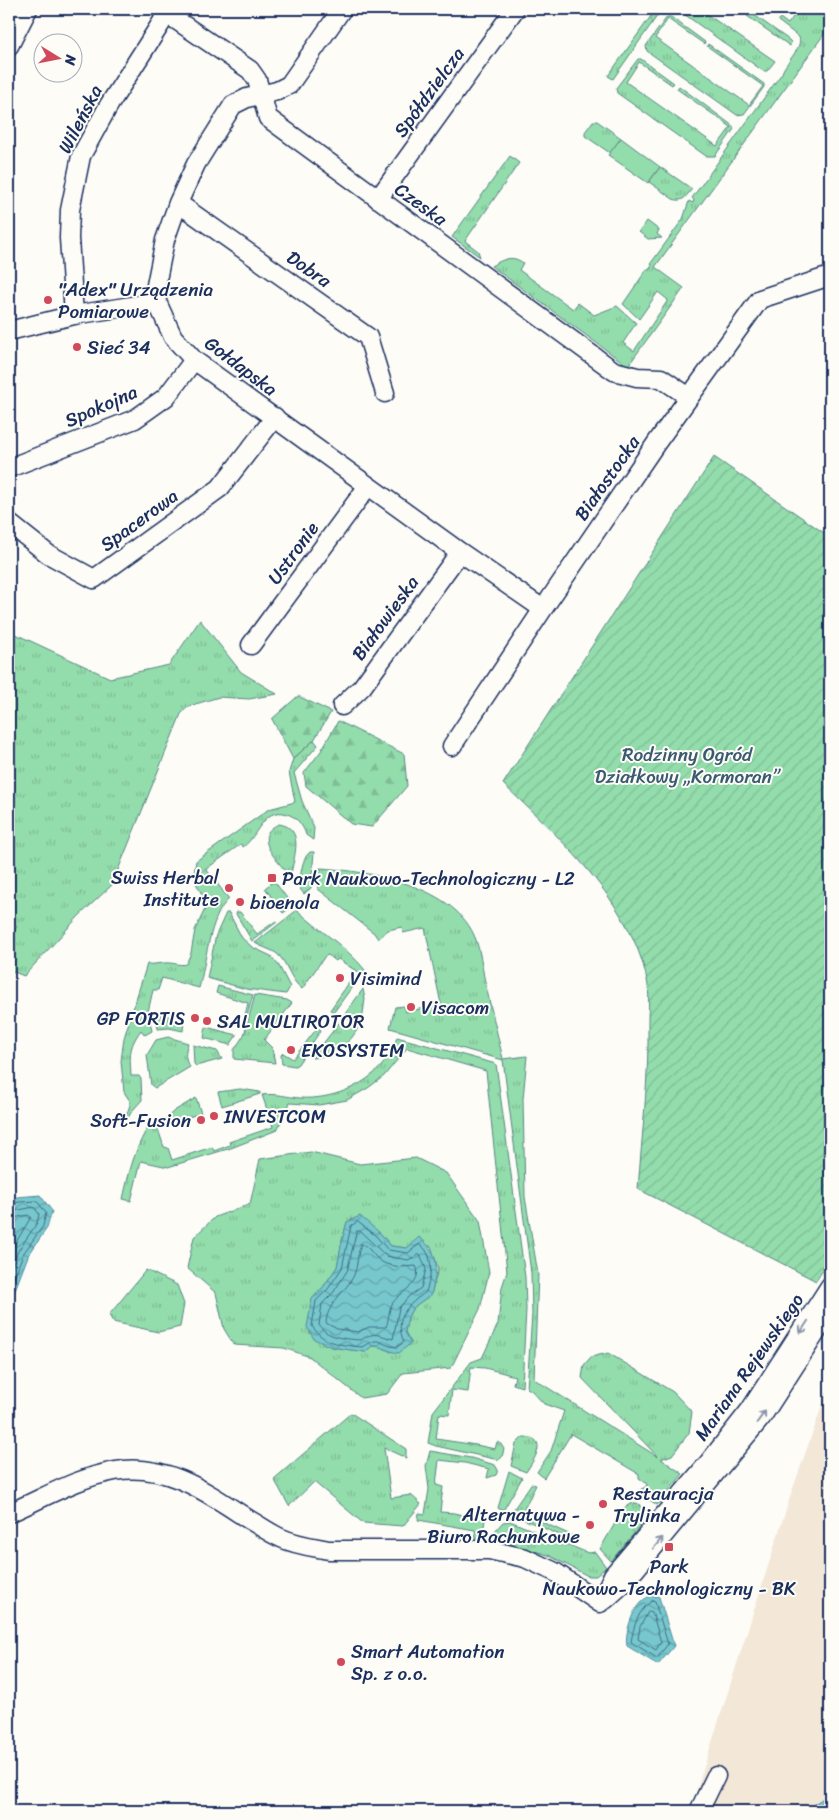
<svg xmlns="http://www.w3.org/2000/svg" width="839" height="1820" viewBox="0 0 839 1820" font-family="Sriracha,sans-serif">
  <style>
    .built { fill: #f3e7d8 }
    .grass { fill: url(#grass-tufts); stroke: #578684; fill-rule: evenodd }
    .forest { fill: url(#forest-firs); stroke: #578684 }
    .park { fill: #93dcab; stroke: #578684 }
    .garden { fill: url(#garden-furrows); stroke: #578684 }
    .water { fill: url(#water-waves); stroke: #528ba1 }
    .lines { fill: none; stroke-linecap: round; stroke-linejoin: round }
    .shore { stroke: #406c8a; stroke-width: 1 }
    .minor-casing { stroke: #1b2f5e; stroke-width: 21 }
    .minor { stroke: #fdfcf7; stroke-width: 18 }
    .oneway { stroke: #8c96aa }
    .poi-dot { fill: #d1495b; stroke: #fdfcf7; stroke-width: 2 }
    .labels { text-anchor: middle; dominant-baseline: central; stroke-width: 4; stroke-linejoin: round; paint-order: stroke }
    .street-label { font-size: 19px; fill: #1b2f5e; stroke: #fdfcf7 }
    .poi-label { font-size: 19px; fill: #1b2f5e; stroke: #fdfcf7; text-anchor: start }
    .park-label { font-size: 19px; fill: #395a71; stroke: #fdfcf7 }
  </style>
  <defs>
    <pattern id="grass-tufts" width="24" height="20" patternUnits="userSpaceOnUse" patternTransform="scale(1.25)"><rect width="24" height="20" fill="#93dcab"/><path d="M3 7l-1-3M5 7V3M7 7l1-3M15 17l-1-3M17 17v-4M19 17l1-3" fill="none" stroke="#7ebd96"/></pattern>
    <pattern id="forest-firs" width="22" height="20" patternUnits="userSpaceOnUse" patternTransform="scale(1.25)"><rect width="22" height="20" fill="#93dcab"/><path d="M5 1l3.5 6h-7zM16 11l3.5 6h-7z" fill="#7ebd96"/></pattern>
    <pattern id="garden-furrows" width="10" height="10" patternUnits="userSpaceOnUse" patternTransform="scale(1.25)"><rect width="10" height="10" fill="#93dcab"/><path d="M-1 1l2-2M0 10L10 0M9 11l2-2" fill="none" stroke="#7ebd96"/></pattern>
    <pattern id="water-waves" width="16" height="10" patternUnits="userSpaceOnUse" patternTransform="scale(1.25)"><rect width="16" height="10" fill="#77c8cd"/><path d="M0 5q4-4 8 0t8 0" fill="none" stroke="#61a3aa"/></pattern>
  </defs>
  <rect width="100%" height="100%" fill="#fdfcf7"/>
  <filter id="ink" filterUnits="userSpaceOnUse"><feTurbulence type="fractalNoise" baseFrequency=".02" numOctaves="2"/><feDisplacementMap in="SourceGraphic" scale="10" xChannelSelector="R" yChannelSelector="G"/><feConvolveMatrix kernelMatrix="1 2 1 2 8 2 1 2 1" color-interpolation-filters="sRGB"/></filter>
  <g filter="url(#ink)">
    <path class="built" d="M830,1383V1811H690L791,1494Z"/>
    <path class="grass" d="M656,9H662L613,79L608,76Z
      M677,9H699L775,61L767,71H763Z
      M799,9H830V26L655,267L684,288L628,366L491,266C502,260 512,254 523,263L519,270L573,309L578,303L594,315L617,306L636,323L623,343L634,351L668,300L658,292L639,319L623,304L647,269L649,270L652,265L651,263L683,219L689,201L693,203L694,200L692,198L782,73C785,62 803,49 799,37L778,21L780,18L788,24Z
      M750,12L789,40L791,42L790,46L747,16Z
      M667,17H671L705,42L704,44L668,19L655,38L749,105L763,86L707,46L708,44L764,84V87L744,114L737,115L647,51L646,46Z
      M638,59H641L674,83L672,85L639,62L626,82L717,146L731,127L677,89L679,86L733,126L734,129L715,156H706L617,93L616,88Z
      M593,121H597L621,138L610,153L585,136V132Z
      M510,156L519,163L465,241L478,251L480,257L452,237Z
      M660,167L692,189C686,196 683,203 673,199L649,182Z
      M647,221L659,230L657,234L662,238L648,239L639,232Z
      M200,620L241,672L277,694L249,699L219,697L189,706L181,714L112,885L79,916L24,976L9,970V937L17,927L9,919V631L110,678L169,665Z
      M314,740L318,745L294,773L302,801L314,828L313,840L306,835C304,828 299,820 292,816C264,802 259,836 243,847L241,844L206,869L229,899C209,916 206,964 199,988L162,978L158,990H153L148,1012L152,1031L145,1035L141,1030C128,1048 130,1055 131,1076H139L141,1079L142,1100L132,1111L122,1128L130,1105V1101L124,1092L121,1061L124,1038L147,964C154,965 158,963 165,963C172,962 179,966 186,964L191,953L195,930L207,905C199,885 191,884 196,861L269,809L295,802L289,772L293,759Z
      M279,824C305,828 294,856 291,874L289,875C278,861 250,836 279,824Z
      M310,852H314L311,888L304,894L300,889C300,878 301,859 310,852Z
      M320,868C370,871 457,886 476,940C480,951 482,965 484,977C490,1005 497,1032 503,1059L527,1056L523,1099L525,1197L538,1274L534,1379L658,1457L582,1378L584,1365L591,1357L608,1353L673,1392L692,1412L689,1433L672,1455L661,1459L683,1474L657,1505L641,1494H633L647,1486L646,1483L639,1478V1474L571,1434L544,1478L537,1472L551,1451L564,1411L544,1404L531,1390L527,1388L532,1314L531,1273L503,1060L390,1028L395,1007L404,1006L406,1012L441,1004L425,928L403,933L402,927L388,930L378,939L374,933L318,889Z
      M274,881L293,906L283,913L265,888Z
      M297,910C319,931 346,946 365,970L362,975L338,959L336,961L328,955L325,956L302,989C289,979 288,962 276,953C270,949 261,947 255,943Z
      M237,912H240L257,934L276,921L277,922L252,941L236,914Z
      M226,913H229L242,938L252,947L271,956L279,966L290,987L286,994L246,989L207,978L216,935Z
      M353,977L357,980L334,1012L330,1010Z
      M218,986L253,995L247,1016L245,1015L248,1003L216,993Z
      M363,989L365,999L362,1021L342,1018Z
      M255,995L287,1000L292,1003L264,1040L272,1048L275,1063L234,1059V1050L244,1035Z
      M156,1013L184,1020L183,1031L169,1028L158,1029Z
      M339,1023L359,1026C350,1045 333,1056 312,1058Z
      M206,1027L237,1035L230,1045L204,1038Z
      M318,1027L321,1030L298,1064L295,1066L282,1064L281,1055L283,1053L293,1059Z
      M168,1037L188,1043C185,1052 184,1060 190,1067L155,1088L151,1085L147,1055L156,1040Z
      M397,1037L496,1064L525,1277L526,1309L522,1387L513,1384L515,1376L485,1368L471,1367L468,1392L452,1390L449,1415L439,1414L436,1439L476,1445L495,1449L497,1442L500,1443L504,1449L502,1457L499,1460L436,1446L428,1443L433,1412L471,1362L482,1358L498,1324L502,1287L507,1272L486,1071L407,1048L384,1076L368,1088L347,1100L319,1105L290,1103L277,1130L231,1148L168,1167L141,1161L131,1201L123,1199C129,1172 135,1147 150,1124L155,1123L157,1126L164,1147L168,1148L172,1160L212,1147L214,1151L230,1145L229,1142L273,1127L262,1095C276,1093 287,1097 300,1098C330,1100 364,1087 383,1064C389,1057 394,1046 397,1037Z
      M193,1045L217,1051L222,1059L196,1066L194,1064Z
      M240,1089L260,1092V1094L222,1106L218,1092Z
      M196,1098L201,1113L164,1125L162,1122L174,1111Z
      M311,1152L360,1164L416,1158L446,1173L480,1221L489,1272L480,1309L451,1368L403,1373L387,1394L361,1398L310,1357L284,1348L234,1345L224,1329L216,1293L187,1268L194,1237L215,1217L250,1204L260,1159ZM347,1222L380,1233L391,1246L407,1248L431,1246L438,1269L431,1295C411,1308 409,1309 405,1332L411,1343L391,1352L379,1346H372L365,1352L331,1347L312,1299L324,1286L337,1267L342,1241Z
      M146,1270L177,1285L184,1304L180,1327L158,1332L113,1322L109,1315Z
      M351,1413L406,1449V1458L384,1448L391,1498L411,1495L421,1504L403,1526L363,1523L314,1482L289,1506L274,1479Z
      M523,1437C550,1437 534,1460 526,1472L511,1466L516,1444Z
      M430,1451L471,1458L495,1465L498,1470L496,1475L487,1478L489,1469L465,1463L439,1460L436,1485L443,1487L440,1512L455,1513L476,1519L478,1510L485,1520L482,1539H476L475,1530L418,1520L419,1513L425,1514L429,1489L426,1466Z
      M509,1471L522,1478L504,1509L501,1510L498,1508Z
      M531,1484L536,1485L522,1513L573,1536L571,1540L514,1515L513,1510Z
      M637,1503L651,1513L611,1561L600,1549L624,1508L630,1504Z
      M510,1521L588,1553L595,1552L606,1567L596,1576H588L548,1555L497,1540L494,1532L503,1522Z"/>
    <path class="forest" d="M298,696L331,712L314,740L293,759L272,719Z
      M338,721L404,754L407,786L372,827L351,824L306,786L304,773L321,751Z"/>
    <path class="park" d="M621,138L660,167L648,183L608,155Z"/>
    <path class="garden" d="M714,457L830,537V1259L816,1281L638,1189C642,1134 649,1078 648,1022C648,1009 650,993 647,980C631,902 559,837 503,784Z"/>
    <path class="water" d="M40,1195L52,1211L47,1228L28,1256L13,1295L9,1297V1201L17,1197Z
      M360,1216L380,1233L391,1246L407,1248L419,1237C442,1255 437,1270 431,1295C411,1308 409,1309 405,1332L411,1343L399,1353C389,1352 382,1346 372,1346L365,1352L331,1347L314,1339L307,1327L312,1299L324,1286L337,1267L342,1241L347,1222Z
      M653,1594L659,1597L674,1646L658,1665L627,1646C624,1636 632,1611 640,1603C643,1599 649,1597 653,1594Z
      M830,1794V1811H807L814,1804Z"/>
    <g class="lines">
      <path class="shore" d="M9,1205L19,1202L37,1201L46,1213L43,1226L23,1254L9,1291
        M9,1212L34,1207L39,1214L37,1223L18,1251L9,1274
        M9,1219L28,1215L31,1217L9,1254
        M358,1222L376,1236L388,1250L408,1253L418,1245H421C435,1257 431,1276 426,1292C408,1305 393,1317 404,1342L397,1347C379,1346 382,1334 362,1347C343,1345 323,1344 312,1326L316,1301L328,1289L342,1268L351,1226Z
        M357,1231H360L386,1256L408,1260L420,1254L426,1269L421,1288L409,1296L399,1308L393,1339C378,1335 374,1331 361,1340C346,1339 327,1338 319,1325L322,1304L333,1293L347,1271Z
        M361,1244C368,1245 372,1254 378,1259C387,1268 405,1267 416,1266C424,1283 399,1292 392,1304C388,1311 389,1320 386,1327H369L358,1332L337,1329L326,1323C327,1303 346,1292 354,1275C358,1266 357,1253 361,1244Z
        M652,1601L655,1602L668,1644L657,1658L631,1642C634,1625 638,1610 652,1601Z
        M649,1611L652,1612L661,1642L656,1650L638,1639L640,1627Z"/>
      <defs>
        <path id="minor" d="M160,9L250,70L257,80L268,118L614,371L637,377L661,378L689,397
          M342,9L289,85L277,91L247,98L233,105L196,164L178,203L165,240L156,285L157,302L173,337L194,360L460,552L543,609
          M9,46L28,9
          M378,199L515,9
          M178,203L368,337L385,393
          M74,315L69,238L70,210L81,156L109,105L167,14
          M9,331L74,315L157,302
          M9,468L135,419L166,397L194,360
          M9,523L48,554L94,579L220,488L275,417
          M251,645L368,486
          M342,706L362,687L460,552
          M452,746L543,609L657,442L760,299L830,276
          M9,1513C44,1498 76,1478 115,1471C166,1462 208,1493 248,1519C259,1525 269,1533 281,1538C296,1545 313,1547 329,1550H489L525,1558L555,1572L600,1603
          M605,1600L624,1583L761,1418L830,1311
          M600,1603L613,1575L709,1462L750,1410L830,1286
          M699,1811L716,1776"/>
      </defs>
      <use href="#minor" class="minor-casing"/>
      <use href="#minor" class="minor"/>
    </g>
    <defs><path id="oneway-shaft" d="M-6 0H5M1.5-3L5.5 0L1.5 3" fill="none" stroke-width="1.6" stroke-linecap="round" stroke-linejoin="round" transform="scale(1.25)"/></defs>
    <g class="oneway">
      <use href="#oneway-shaft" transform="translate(804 1327) rotate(123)"/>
      <use href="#oneway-shaft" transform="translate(761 1417) rotate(-54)"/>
      <use href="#oneway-shaft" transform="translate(658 1543) rotate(-50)"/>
    </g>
  </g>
  <g class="poi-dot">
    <circle cx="48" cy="300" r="5"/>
    <circle cx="77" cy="347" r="5"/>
    <rect x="267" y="873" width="10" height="10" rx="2.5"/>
    <circle cx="229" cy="888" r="5"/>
    <circle cx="240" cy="902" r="5"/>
    <circle cx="340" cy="978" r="5"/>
    <circle cx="411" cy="1007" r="5"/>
    <circle cx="195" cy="1018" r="5"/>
    <circle cx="207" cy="1021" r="5"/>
    <circle cx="291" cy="1050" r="5"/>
    <circle cx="214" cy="1116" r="5"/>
    <circle cx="201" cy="1120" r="5"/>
    <circle cx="603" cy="1504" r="5"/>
    <circle cx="590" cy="1525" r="5"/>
    <rect x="664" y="1542" width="10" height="10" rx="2.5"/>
    <circle cx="341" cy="1662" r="5"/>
  </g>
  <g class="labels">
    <g class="street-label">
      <text transform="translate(429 92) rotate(-54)">Spółdzielcza</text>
      <text transform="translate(80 119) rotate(-63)">Wileńska</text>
      <text transform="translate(421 204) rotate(36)">Czeska</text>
      <text transform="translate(309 269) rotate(35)">Dobra</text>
      <text transform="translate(241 366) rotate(37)">Gołdapska</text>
      <text transform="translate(101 406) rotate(-24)">Spokojna</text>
      <text transform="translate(607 478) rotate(-55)">Białostocka</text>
      <text transform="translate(139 520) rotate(-36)">Spacerowa</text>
      <text transform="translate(293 553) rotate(-54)">Ustronie</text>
      <text transform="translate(385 618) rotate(-54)">Białowieska</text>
      <text transform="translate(749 1367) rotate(-55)">Mariana Rejewskiego</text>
    </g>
    <g class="poi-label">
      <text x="58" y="289">"Adex" Urządzenia<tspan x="58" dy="22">Pomiarowe</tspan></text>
      <text x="87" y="347">Sieć 34</text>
      <text x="219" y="877" text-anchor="end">Swiss Herbal<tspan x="219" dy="22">Institute</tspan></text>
      <text x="282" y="878">Park Naukowo-Technologiczny - L2</text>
      <text x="250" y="902">bioenola</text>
      <text x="350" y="978">Visimind</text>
      <text x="421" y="1007">Visacom</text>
      <text x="185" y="1018" text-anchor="end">GP FORTIS</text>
      <text x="217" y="1021">SAL MULTIROTOR</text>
      <text x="301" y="1050">EKOSYSTEM</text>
      <text x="224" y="1116">INVESTCOM</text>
      <text x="191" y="1120" text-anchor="end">Soft-Fusion</text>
      <text x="613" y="1493">Restauracja<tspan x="613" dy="22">Trylinka</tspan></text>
      <text x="580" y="1514" text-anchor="end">Alternatywa -<tspan x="580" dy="22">Biuro Rachunkowe</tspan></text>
      <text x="669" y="1566" text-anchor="middle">Park<tspan x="669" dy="22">Naukowo-Technologiczny - BK</tspan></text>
      <text x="351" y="1651">Smart Automation<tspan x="351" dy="22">Sp. z o.o.</tspan></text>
    </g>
    <g class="park-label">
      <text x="687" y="754">Rodzinny Ogród<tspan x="687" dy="22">Działkowy „Kormoran”</tspan></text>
    </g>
  </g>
  <rect width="839" height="1820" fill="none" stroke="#fdfcf7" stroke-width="30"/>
  <rect x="15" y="15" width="809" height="1790" fill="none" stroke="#1b2f5e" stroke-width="2" filter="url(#ink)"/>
  <g transform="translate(58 58) rotate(100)"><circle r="24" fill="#fdfcf7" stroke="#a3aaba"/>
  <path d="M0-4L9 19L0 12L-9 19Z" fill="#d1495b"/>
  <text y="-8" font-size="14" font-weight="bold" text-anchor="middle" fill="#1b2f5e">N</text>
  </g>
</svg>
